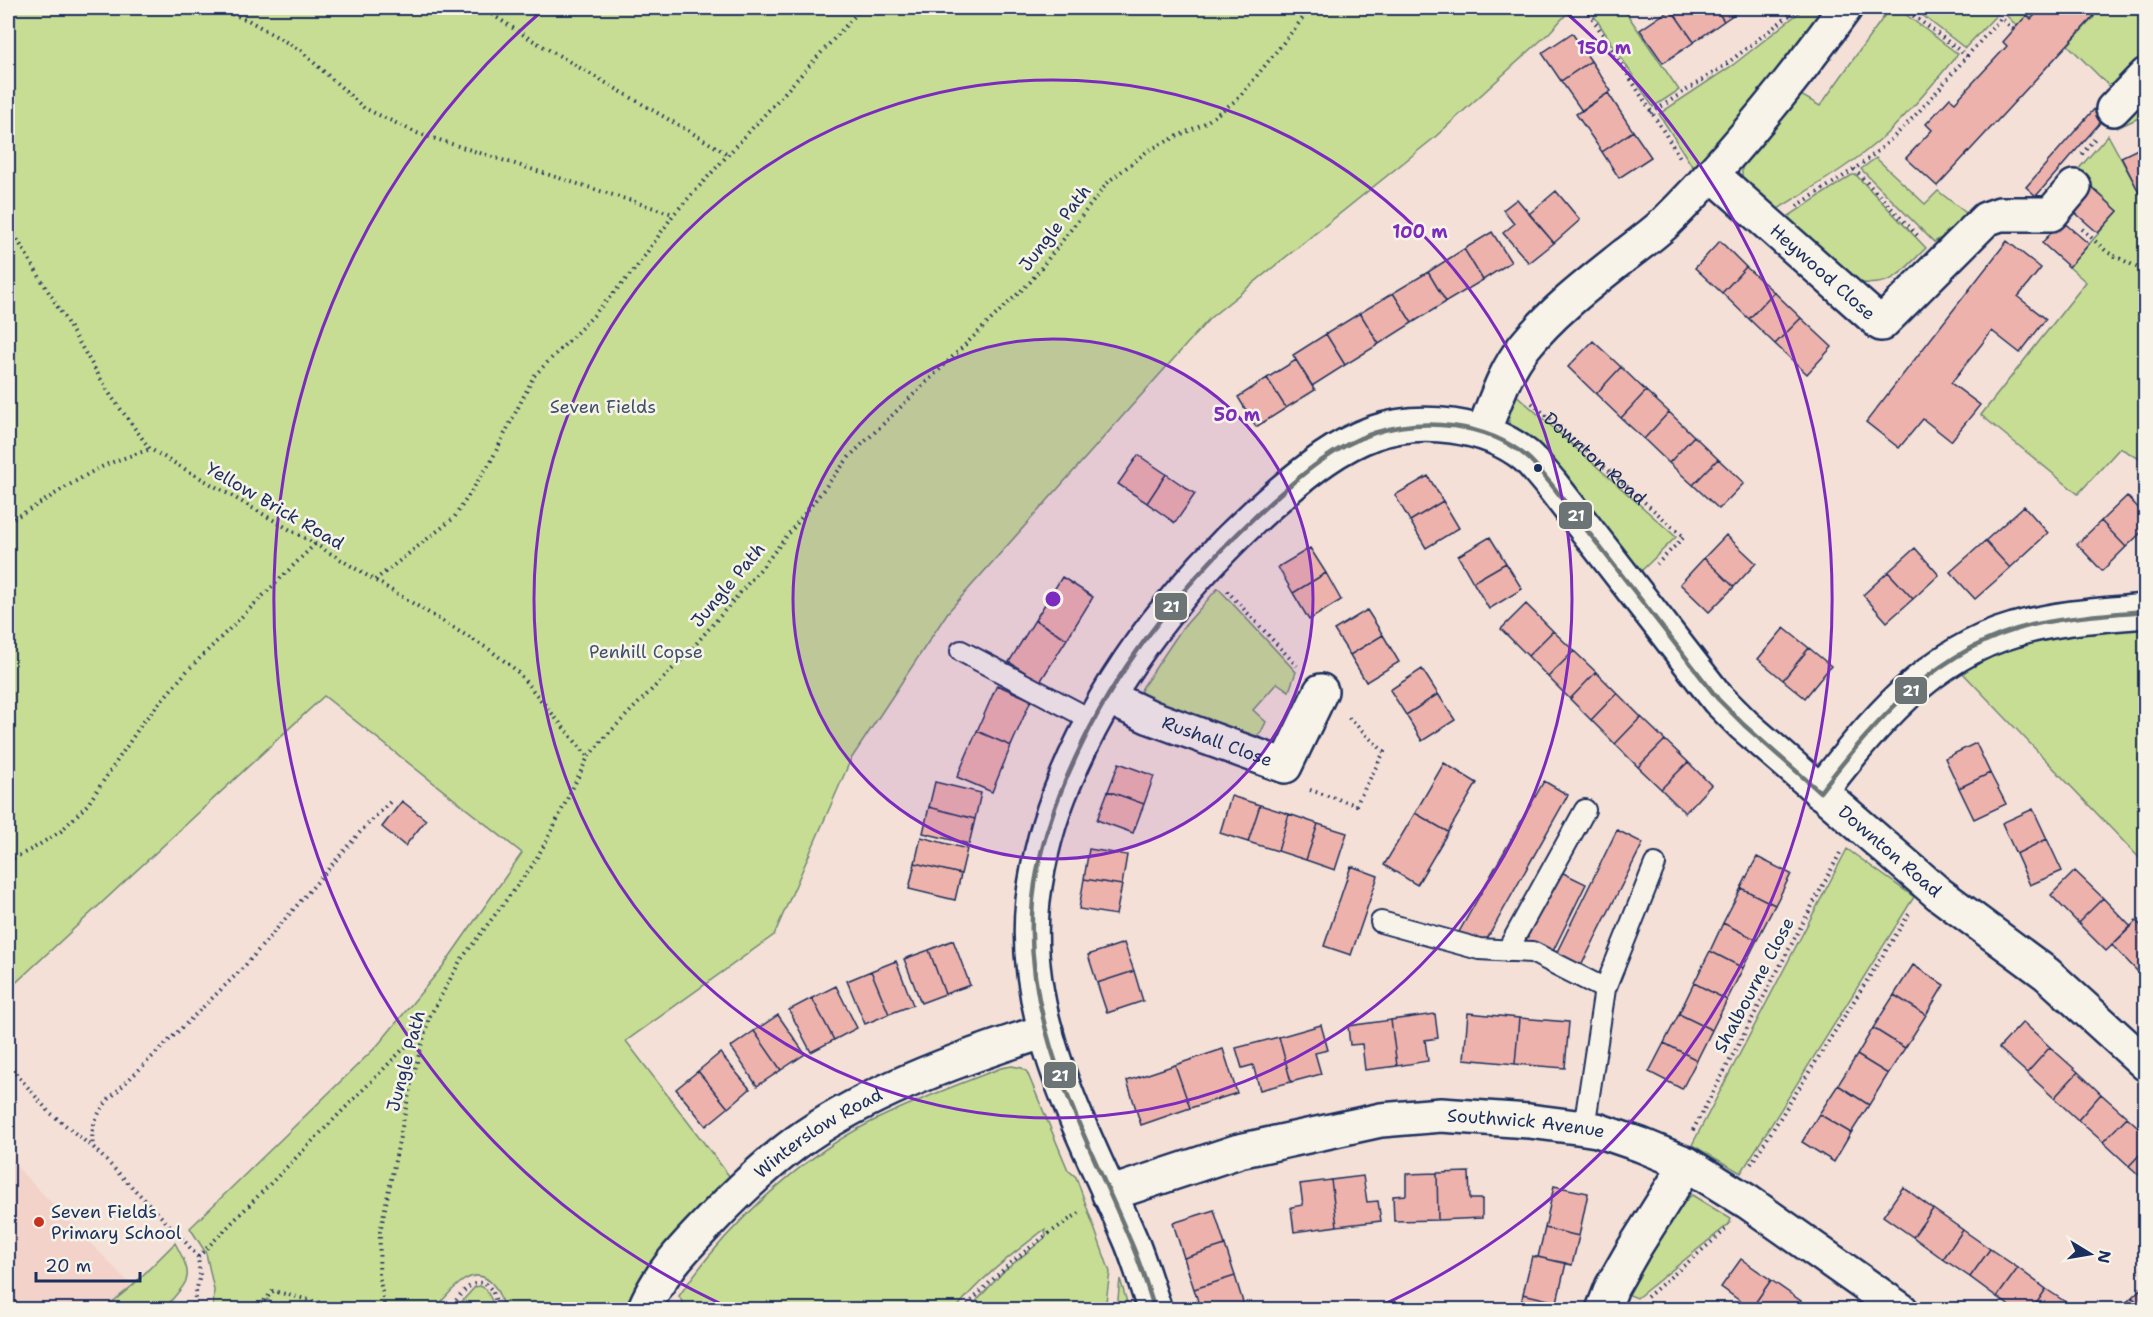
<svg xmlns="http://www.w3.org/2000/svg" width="2153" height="1317" viewBox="0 0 2153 1317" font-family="'Shantell Sans',sans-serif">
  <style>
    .built { fill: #f2d2c9 }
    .green { fill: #c7dd93; stroke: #718678; stroke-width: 1.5 }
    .building { fill: #edb2ab; stroke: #1b2f5e; stroke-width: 1.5 }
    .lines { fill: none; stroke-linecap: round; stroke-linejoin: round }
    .service-casing { stroke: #1b2f5e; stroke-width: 24 }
    .minor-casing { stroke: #1b2f5e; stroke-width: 38 }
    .path { stroke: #1b2f5e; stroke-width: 4; stroke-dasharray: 1.5 4.5; stroke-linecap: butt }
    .service { stroke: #f7f3e8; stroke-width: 20 }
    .minor { stroke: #f7f3e8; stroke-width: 33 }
    .bus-1-casing { stroke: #f7f3e8; stroke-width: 9 }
    .bus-1 { stroke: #6c7476; stroke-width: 4.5 }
    .ring { fill: none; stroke: #7b2cbf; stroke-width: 3 }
    .bus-dot { fill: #1b2f5e; stroke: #f7f3e8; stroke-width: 2 }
    .poi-dot { fill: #c8321e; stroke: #f7f3e8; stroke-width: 2 }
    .labels { text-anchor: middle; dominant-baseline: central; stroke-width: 5; stroke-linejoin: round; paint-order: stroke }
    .street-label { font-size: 18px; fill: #1b2f5e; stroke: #f7f3e8 }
    .park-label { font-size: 18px; fill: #3d5269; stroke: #f7f3e8 }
    .poi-label { font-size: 18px; fill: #1b2f5e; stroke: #f7f3e8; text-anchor: start }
    .centre { fill: #7b2cbf; stroke: #f7f3e8; stroke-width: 3 }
    .ring-label { font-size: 18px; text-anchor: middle; font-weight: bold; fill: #7b2cbf; stroke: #f7f3e8; stroke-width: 5; stroke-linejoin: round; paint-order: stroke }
    .line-badge { stroke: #f7f3e8; stroke-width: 2 }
    .badge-label { font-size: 16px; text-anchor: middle; font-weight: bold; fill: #fff }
  </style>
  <rect width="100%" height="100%" fill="#f4e0d6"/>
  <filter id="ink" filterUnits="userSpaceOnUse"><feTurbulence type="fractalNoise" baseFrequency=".0167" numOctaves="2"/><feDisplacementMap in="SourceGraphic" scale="12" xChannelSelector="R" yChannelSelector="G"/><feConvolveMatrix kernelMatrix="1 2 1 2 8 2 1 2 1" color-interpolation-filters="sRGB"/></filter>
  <g filter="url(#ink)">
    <path class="built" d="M8,1158L132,1286L104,1309H8Z"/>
    <path class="green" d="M8,8H1572L1550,32L1434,138L1210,318L948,612L851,759L774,935L626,1041L730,1177C691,1217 648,1257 626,1310L505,1309C501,1303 500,1294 495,1287C474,1258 449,1293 435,1309H279L267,1299L259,1309H213L214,1290L206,1253L190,1228L377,1046L443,966L522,853L324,696L8,990Z
      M1589,8H1623L1679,90L1653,107Z
      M1805,8H1829L1701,168L1692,166L1659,114L1733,65Z
      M1890,8H1897L1958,54C1934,82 1911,112 1884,136C1851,166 1811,188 1773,212L1747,189L1742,178V166L1749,153L1797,97L1801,95L1820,106Z
      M1913,8H2042L2031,19L2027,16L2017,26L2001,10L1965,48Z
      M2084,8H2145V64L2116,93L2068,45L2094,17Z
      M2145,90V115L2117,128L2113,123Z
      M2108,135L2145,203V462L2120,448L2078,494L1981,415L2086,282L2069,267L2118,211L2076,172Z
      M1876,158L1925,204L1938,191L1970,216L1958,229L1934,242L1861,169Z
      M1852,175H1856L1926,248C1901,272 1893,289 1856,282L1781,221Z
      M1513,392L1676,537L1635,577L1512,432C1508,418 1508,405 1513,392Z
      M1218,588L1296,672L1289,691L1277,683L1253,710L1266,722L1261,732L1254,738L1139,697L1142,688L1181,630Z
      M2145,625V864L1958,668L2000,647L2049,636Z
      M1847,849L1914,897L1741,1173L1692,1145Z
      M1012,1066L1022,1068L1027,1072L1068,1170L1076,1177L1110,1272L1105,1309H969L1004,1271L1046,1237L1045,1229C1014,1253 980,1278 956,1309H686L679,1296C725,1228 798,1159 871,1122C913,1101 957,1085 1001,1068Z
      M1692,1195L1731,1219L1729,1224L1637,1298L1622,1292L1679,1206Z
      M175,1243C195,1280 190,1278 164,1309H104L132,1286Z
      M1120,1279L1129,1309H1117Z
      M480,1286L486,1289L496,1309H455L475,1287Z"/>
    <path class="building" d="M1673,8H1715L1724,21L1694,42L1671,9Z
      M1715,8H1743L1724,21Z
      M2042,8H2084L2094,16L1937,186L1906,158L1932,130L1926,124L1950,98L1955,102L2007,46L2003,42L2017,26L2027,15L2031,19Z
      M1671,9L1694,42L1663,63L1640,30Z
      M1572,33L1591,61L1561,81L1542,53Z
      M1591,61L1611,91L1582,111L1561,81Z
      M1608,93L1633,131L1602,152L1576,114Z
      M2096,107L2106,116L2036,196L2026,187Z
      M1633,131L1651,157L1619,178L1602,152Z
      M2146,145V189L2139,192L2121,157Z
      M2091,187L2118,211L2098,233L2072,210Z
      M1556,191L1580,220L1554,243L1529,214Z
      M1517,199L1554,243L1529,263L1503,233L1514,224L1503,210Z
      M2062,221L2089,244L2069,267L2042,243Z
      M1492,232L1511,262L1483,280L1464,249Z
      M1720,241L1746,267L1722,293L1695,268Z
      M2007,241L2041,268L2018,297L2046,319L2020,353L1992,331L1951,383L1980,405L1951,441L1923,419L1899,448L1866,422Z
      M1464,249L1483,280L1446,302L1428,272Z
      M1746,267L1774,292L1749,319L1722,293Z
      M1428,272L1446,302L1412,323L1393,293Z
      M1774,292L1801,318L1775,344L1749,319Z
      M1393,293L1412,323L1379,344L1360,313Z
      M1360,313L1379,344L1345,365L1326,334Z
      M1801,318L1832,347L1807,374L1775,344Z
      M1326,334L1345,365L1312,386L1293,355Z
      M1593,341L1621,367L1596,394L1568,367Z
      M1296,360L1315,390L1286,408L1267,378Z
      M1621,367L1646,391L1621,418L1596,394Z
      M1267,378L1286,408L1256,427L1238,397Z
      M1646,391L1669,412L1644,439L1621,418Z
      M1669,412L1694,436L1669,463L1644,439Z
      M1694,436L1718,459L1693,485L1669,463Z
      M1138,455L1166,474L1147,503L1118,484Z
      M1718,459L1744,483L1719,509L1693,485Z
      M1166,474L1195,494L1175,523L1147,503Z
      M1428,476L1443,501L1410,521L1395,495Z
      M2127,496L2146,516V528L2126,547L2101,521Z
      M1443,501L1459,528L1426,548L1410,521Z
      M2024,506L2048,533L2010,568L1985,541Z
      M2101,521L2126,547L2102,571L2077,544Z
      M1726,535L1756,563L1734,587L1704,558Z
      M1490,537L1506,563L1473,582L1458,556Z
      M1985,541L2010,568L1975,599L1950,572Z
      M1310,548L1326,573L1293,593L1278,567Z
      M1915,548L1939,575L1913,599L1888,572Z
      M1704,558L1734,587L1709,612L1680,584Z
      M1506,563L1522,589L1489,609L1473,582Z
      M1888,572L1913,599L1887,622L1863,595Z
      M1326,573L1341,600L1309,620L1293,593Z
      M1062,577L1093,597L1067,639L1035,620Z
      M1526,604L1553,631L1528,656L1501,629Z
      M1367,610L1383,635L1350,655L1334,630Z
      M1035,620L1067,639L1040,682L1009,662Z
      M1784,628L1809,648L1783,680L1758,659Z
      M1553,631L1574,651L1548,677L1528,656Z
      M1383,635L1399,662L1366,682L1350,655Z
      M1809,648L1831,666L1805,698L1783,680Z
      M1574,651L1596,672L1570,699L1548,677Z
      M1422,669L1438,694L1406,715L1390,690Z
      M1596,672L1617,693L1591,720L1570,699Z
      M997,685L1031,700L1011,746L977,731Z
      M1617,693L1641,717L1615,744L1591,720Z
      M1438,694L1455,720L1422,741L1406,715Z
      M1641,717L1665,740L1638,767L1615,744Z
      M977,731L1011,746L992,792L957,777Z
      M1665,740L1688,762L1661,789L1638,767Z
      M1976,743L1990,773L1959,788L1945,758Z
      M1688,762L1711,785L1685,813L1661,789Z
      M1119,763L1154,776L1144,804L1108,791Z
      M1444,763L1477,783L1448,832L1415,813Z
      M1990,773L2006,804L1974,819L1959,788Z
      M1544,781L1568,795L1483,946L1459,932Z
      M935,782L981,793L975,819L929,807Z
      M1108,791L1144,804L1133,833L1097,820Z
      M1231,796L1260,805L1248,842L1220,833Z
      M402,801L426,820L405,846L382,827Z
      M1260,805L1289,814L1278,851L1248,842Z
      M929,807L975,819L969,844L923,833Z
      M2033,809L2047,839L2016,854L2002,823Z
      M1415,813L1448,832L1417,885L1384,865Z
      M1289,814L1318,824L1306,860L1278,851Z
      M1318,824L1347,833L1335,870L1306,860Z
      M1617,830L1643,843L1580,968L1555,956Z
      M921,837L967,849L961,874L915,863Z
      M2047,839L2062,871L2030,885L2016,854Z
      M1089,849L1127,855L1122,885L1084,879Z
      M1757,857L1791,874L1775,905L1741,888Z
      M915,863L961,874L955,900L909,889Z
      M1351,866L1378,876L1351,955L1324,946Z
      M1559,871L1586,884L1552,953L1526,940Z
      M2075,871L2103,898L2078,923L2051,895Z
      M1084,879L1122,885L1116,915L1079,909Z
      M1741,888L1775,905L1757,940L1723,923Z
      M2103,898L2131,927L2106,951L2078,923Z
      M2136,921L2146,930V966L2139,973L2112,945Z
      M1723,923L1757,940L1743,968L1710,951Z
      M953,940L970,985L945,994L929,950Z
      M1124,943L1134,971L1097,983L1088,955Z
      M929,950L945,994L921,1003L904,959Z
      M1710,951L1743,968L1727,1000L1694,983Z
      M896,961L913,1005L889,1014L871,971Z
      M1913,965L1944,985L1926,1015L1894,995Z
      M2146,966V980L2139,973Z
      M871,971L889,1014L865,1024L847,981Z
      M1134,971L1143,1001L1107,1013L1097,983Z
      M1694,983L1727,1000L1712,1030L1679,1014Z
      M836,986L857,1028L834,1040L812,998Z
      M1894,995L1926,1015L1905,1048L1873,1028Z
      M812,998L834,1040L811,1052L789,1010Z
      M1468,1013L1519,1018L1515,1064L1464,1059Z
      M1435,1014L1438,1038L1425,1040L1428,1061L1397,1066L1391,1020Z
      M1679,1014L1712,1030L1697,1060L1664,1043Z
      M778,1015L805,1054L781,1070L754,1031Z
      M1519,1018L1569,1022L1565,1068L1515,1064Z
      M1391,1020L1397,1066L1365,1070L1362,1044L1350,1045L1348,1026Z
      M2023,1022L2050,1047L2027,1073L1999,1048Z
      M1321,1025L1328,1050L1315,1053L1321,1074L1291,1082L1279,1037Z
      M1873,1028L1905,1048L1888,1074L1857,1055Z
      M754,1031L781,1070L757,1086L731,1047Z
      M1279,1037L1291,1082L1260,1090L1253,1065L1242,1068L1236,1048Z
      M1664,1043L1697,1060L1682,1089L1649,1072Z
      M2050,1047L2078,1072L2054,1098L2027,1073Z
      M1223,1049L1237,1093L1190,1108L1175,1065Z
      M720,1053L750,1089L728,1108L698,1071Z
      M1857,1055L1888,1074L1869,1105L1838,1085Z
      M1175,1065L1190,1108L1141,1125L1127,1081Z
      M698,1071L728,1108L706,1126L676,1089Z
      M2078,1072L2101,1094L2078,1120L2054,1098Z
      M1838,1085L1869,1105L1851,1133L1819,1114Z
      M2101,1094L2127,1117L2103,1142L2078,1120Z
      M1819,1114L1851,1133L1834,1162L1802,1142Z
      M2127,1117L2146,1134V1148L2129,1166L2103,1142Z
      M2146,1148V1181L2129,1166Z
      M1469,1172L1470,1199H1482V1218L1438,1220L1437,1173Z
      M1437,1173L1438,1220L1394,1221L1393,1196L1406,1195V1174Z
      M1363,1176L1367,1202L1378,1201L1381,1221L1337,1226L1331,1180Z
      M1331,1180L1337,1226L1294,1232L1291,1207L1303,1205L1300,1184Z
      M1554,1186L1588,1193L1579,1236L1545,1228Z
      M1903,1187L1933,1209L1913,1237L1883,1216Z
      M1933,1209L1963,1230L1943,1259L1913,1237Z
      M1214,1210L1225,1245L1184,1258L1173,1223Z
      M1545,1228L1579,1236L1572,1265L1538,1257Z
      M1963,1230L1990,1249L1970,1277L1943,1259Z
      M1225,1245L1235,1276L1194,1289L1184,1258Z
      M1990,1249L2018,1268L1997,1297L1970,1277Z
      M1532,1256L1566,1263L1557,1302L1523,1294Z
      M1741,1259L1771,1280L1751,1309L1721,1287Z
      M2018,1268L2046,1289L2032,1310H2016L1997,1297Z
      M1235,1276L1245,1309L1201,1310L1194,1289Z
      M1771,1280L1801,1301L1796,1310L1751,1309Z
      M2146,1284V1310H2145L2132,1297Z
      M2046,1289L2073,1307L2072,1310H2032Z
      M1523,1294L1557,1302L1555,1310H1520Z
      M2132,1297L2145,1310H2119Z
      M1801,1301L1813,1310H1796Z"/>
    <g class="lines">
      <defs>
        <path id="service" d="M961,651L1094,721
          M1381,922L1479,949L1532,952L1605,989
          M1507,951L1585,810
          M1584,1128L1605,989L1655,864"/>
        <g id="minor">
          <path d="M2113,109L2146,75"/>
          <path id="s2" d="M1712,174L1881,324L1986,219L2000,214H2051L2074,187"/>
          <path d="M1483,432C1495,403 1504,372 1524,347C1553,311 1590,283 1625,255C1638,245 1652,235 1664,224C1732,157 1790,84 1845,8"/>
          <path id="s3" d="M1108,697L1150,717L1285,766L1321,691"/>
          <path d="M1820,792C1872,725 1929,654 2014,630C2056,617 2102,615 2146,611"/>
          <path id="s4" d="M1109,1194L1239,1151L1381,1120L1441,1115L1529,1121L1584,1128L1597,1130L1641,1145L1687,1164L1748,1202L1901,1310"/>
          <path id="s5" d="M644,1310C659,1273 685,1247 712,1219C738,1192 766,1165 797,1142C866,1092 965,1056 1046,1031"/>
          <path id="s6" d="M1155,1310C1146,1285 1139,1258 1128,1234C1082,1129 1020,1019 1033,900C1038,861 1049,818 1065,781C1111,670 1190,571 1281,493C1309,469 1339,445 1373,433C1420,416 1487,424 1526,456C1535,464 1543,475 1551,484L1718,699L1744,725L1939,894L2047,974L2146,1064"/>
          <path d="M1603,1310L1612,1287L1633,1250L1687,1164"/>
        </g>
      </defs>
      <use href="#service" class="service-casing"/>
      <use href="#minor" class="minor-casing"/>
      <g class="path">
        <path d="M215,8L248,20L300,50L364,108L417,133L673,214"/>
        <path d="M482,8L527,37L728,154"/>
        <path d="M1586,8L1681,159"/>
        <path d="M1967,56L2001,18L2014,30"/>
        <path d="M1651,113L1721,68L1799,8"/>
        <path d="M2082,154L2096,137"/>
        <path d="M1854,169L1919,237"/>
        <path d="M1797,206C1824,188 1853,172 1878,151C1911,123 1939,89 1967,56L1903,8"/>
        <path d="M8,224L111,396L150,449L315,544L490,650L516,670L588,757"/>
        <path d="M2082,229L2107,252L2146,272"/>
        <path id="s1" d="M1532,403L1684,537L1657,564"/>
        <path d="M8,521C43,504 74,479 110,463C123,458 136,454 150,449"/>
        <path d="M375,580L454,518L491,461L534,376L593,316L636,268L674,214L862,8"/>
        <path d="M1227,591L1297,666"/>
        <path d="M1310,790L1356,805L1384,752L1347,716"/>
        <path d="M8,861L34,848L61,831L88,804L143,722L187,671L315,544"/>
        <path d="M8,1064L48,1111L92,1147"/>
        <path d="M1693,1130L1840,853"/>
        <path d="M1751,1164L1909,914"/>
        <path d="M198,1257L426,1026"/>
        <path d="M1647,1297L1728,1228"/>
        <path d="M192,1310L200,1275L198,1257L181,1237L93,1147C90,1127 96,1115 109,1099L243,968L361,831L390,802"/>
        <path d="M256,1310L273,1291L349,1310"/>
        <path d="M385,1310L379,1275L380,1232L411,1084L429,1018L460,961L532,866L547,840L588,757L605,737L689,652L764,565L850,456L1030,282L1109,181L1149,150L1205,123L1239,98L1311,8"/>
        <path d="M449,1310C459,1297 467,1281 485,1283L492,1290L499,1310"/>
        <path d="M964,1310C998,1270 1037,1240 1081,1212"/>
        <path d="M1113,1310L1114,1300"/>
      </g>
      <use href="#service" class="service"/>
      <use href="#minor" class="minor"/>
      <defs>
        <path id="bus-1" d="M1155,1310C1147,1286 1140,1262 1130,1240C1084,1131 1022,1023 1033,900C1038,845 1059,791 1083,742C1128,649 1196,570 1272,501C1302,474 1335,446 1374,433C1423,417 1486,423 1526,456C1536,464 1543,475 1551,484L1718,699L1744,725L1820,792C1877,719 1938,647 2032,625C2069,617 2107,614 2146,611"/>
      </defs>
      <use href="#bus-1" class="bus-1-casing"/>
      <use href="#bus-1" class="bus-1"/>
    </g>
  </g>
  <circle cx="1053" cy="599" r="260" fill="#7b2cbf" fill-opacity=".12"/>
  <g class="ring">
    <circle cx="1053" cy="599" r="260"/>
    <circle cx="1053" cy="599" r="519"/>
    <path d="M730 1308A779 779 0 0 1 542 11M1564 11A779 779 0 0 1 1376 1308"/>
  </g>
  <circle class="bus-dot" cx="1538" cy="468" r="5"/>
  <circle class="poi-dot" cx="39" cy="1222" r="6"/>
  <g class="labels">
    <g class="street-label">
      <text transform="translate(1055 228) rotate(-52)">Jungle Path</text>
      <text stroke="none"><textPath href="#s2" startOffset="148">Heywood Close</textPath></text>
      <text stroke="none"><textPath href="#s1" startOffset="84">Downton Road</textPath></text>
      <text transform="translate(275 506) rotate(30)">Yellow Brick Road</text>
      <text transform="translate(728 585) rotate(-50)">Jungle Path</text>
      <text stroke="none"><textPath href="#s3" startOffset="118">Rushall Close</textPath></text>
      <text stroke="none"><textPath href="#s6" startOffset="1730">Downton Road</textPath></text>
      <text transform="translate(1754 985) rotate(-62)">Shalbourne Close</text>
      <text transform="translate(406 1061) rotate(-75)">Jungle Path</text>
      <text stroke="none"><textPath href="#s4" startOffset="428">Southwick Avenue</textPath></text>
      <text stroke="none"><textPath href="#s5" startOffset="252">Winterslow Road</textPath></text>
    </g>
    <g class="park-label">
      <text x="603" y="407">Seven Fields</text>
      <text x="646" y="652">Penhill Copse</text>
    </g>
    <g class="poi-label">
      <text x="51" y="1212">Seven Fields<tspan x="51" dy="21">Primary School</tspan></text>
    </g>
  </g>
  <circle cx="1053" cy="599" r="9" class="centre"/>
  <g class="ring-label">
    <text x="1604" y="54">150 m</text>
    <text x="1420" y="238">100 m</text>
    <text x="1237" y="421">50 m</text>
  </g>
  <g class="line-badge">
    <rect x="1558" y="501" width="35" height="29" rx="6" fill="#6c7476"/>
    <rect x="1154" y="592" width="34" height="29" rx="6" fill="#6c7476"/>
    <rect x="1894" y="676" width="34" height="29" rx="6" fill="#6c7476"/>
    <rect x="1043" y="1061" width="34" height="28" rx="6" fill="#6c7476"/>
  </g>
  <g class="badge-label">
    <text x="1576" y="521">21</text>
    <text x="1171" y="612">21</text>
    <text x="1911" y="696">21</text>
    <text x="1060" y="1081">21</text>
  </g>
  <rect width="2153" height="1317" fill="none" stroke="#f7f3e8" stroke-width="30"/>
  <rect x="15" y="15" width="2123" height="1287" fill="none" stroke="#1b2f5e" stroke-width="2" filter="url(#ink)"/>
  <g transform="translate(2090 1254) rotate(101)" stroke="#f7f3e8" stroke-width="4.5" paint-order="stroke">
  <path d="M0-4.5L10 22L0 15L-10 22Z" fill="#1b2f5e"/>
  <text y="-9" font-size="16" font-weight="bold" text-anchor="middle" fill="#1b2f5e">N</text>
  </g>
  <path d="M36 1272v9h104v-9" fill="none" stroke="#1b2f5e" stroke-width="3"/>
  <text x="45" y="1272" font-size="18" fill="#1b2f5e" stroke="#f7f3e8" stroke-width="4.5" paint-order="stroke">20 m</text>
</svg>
